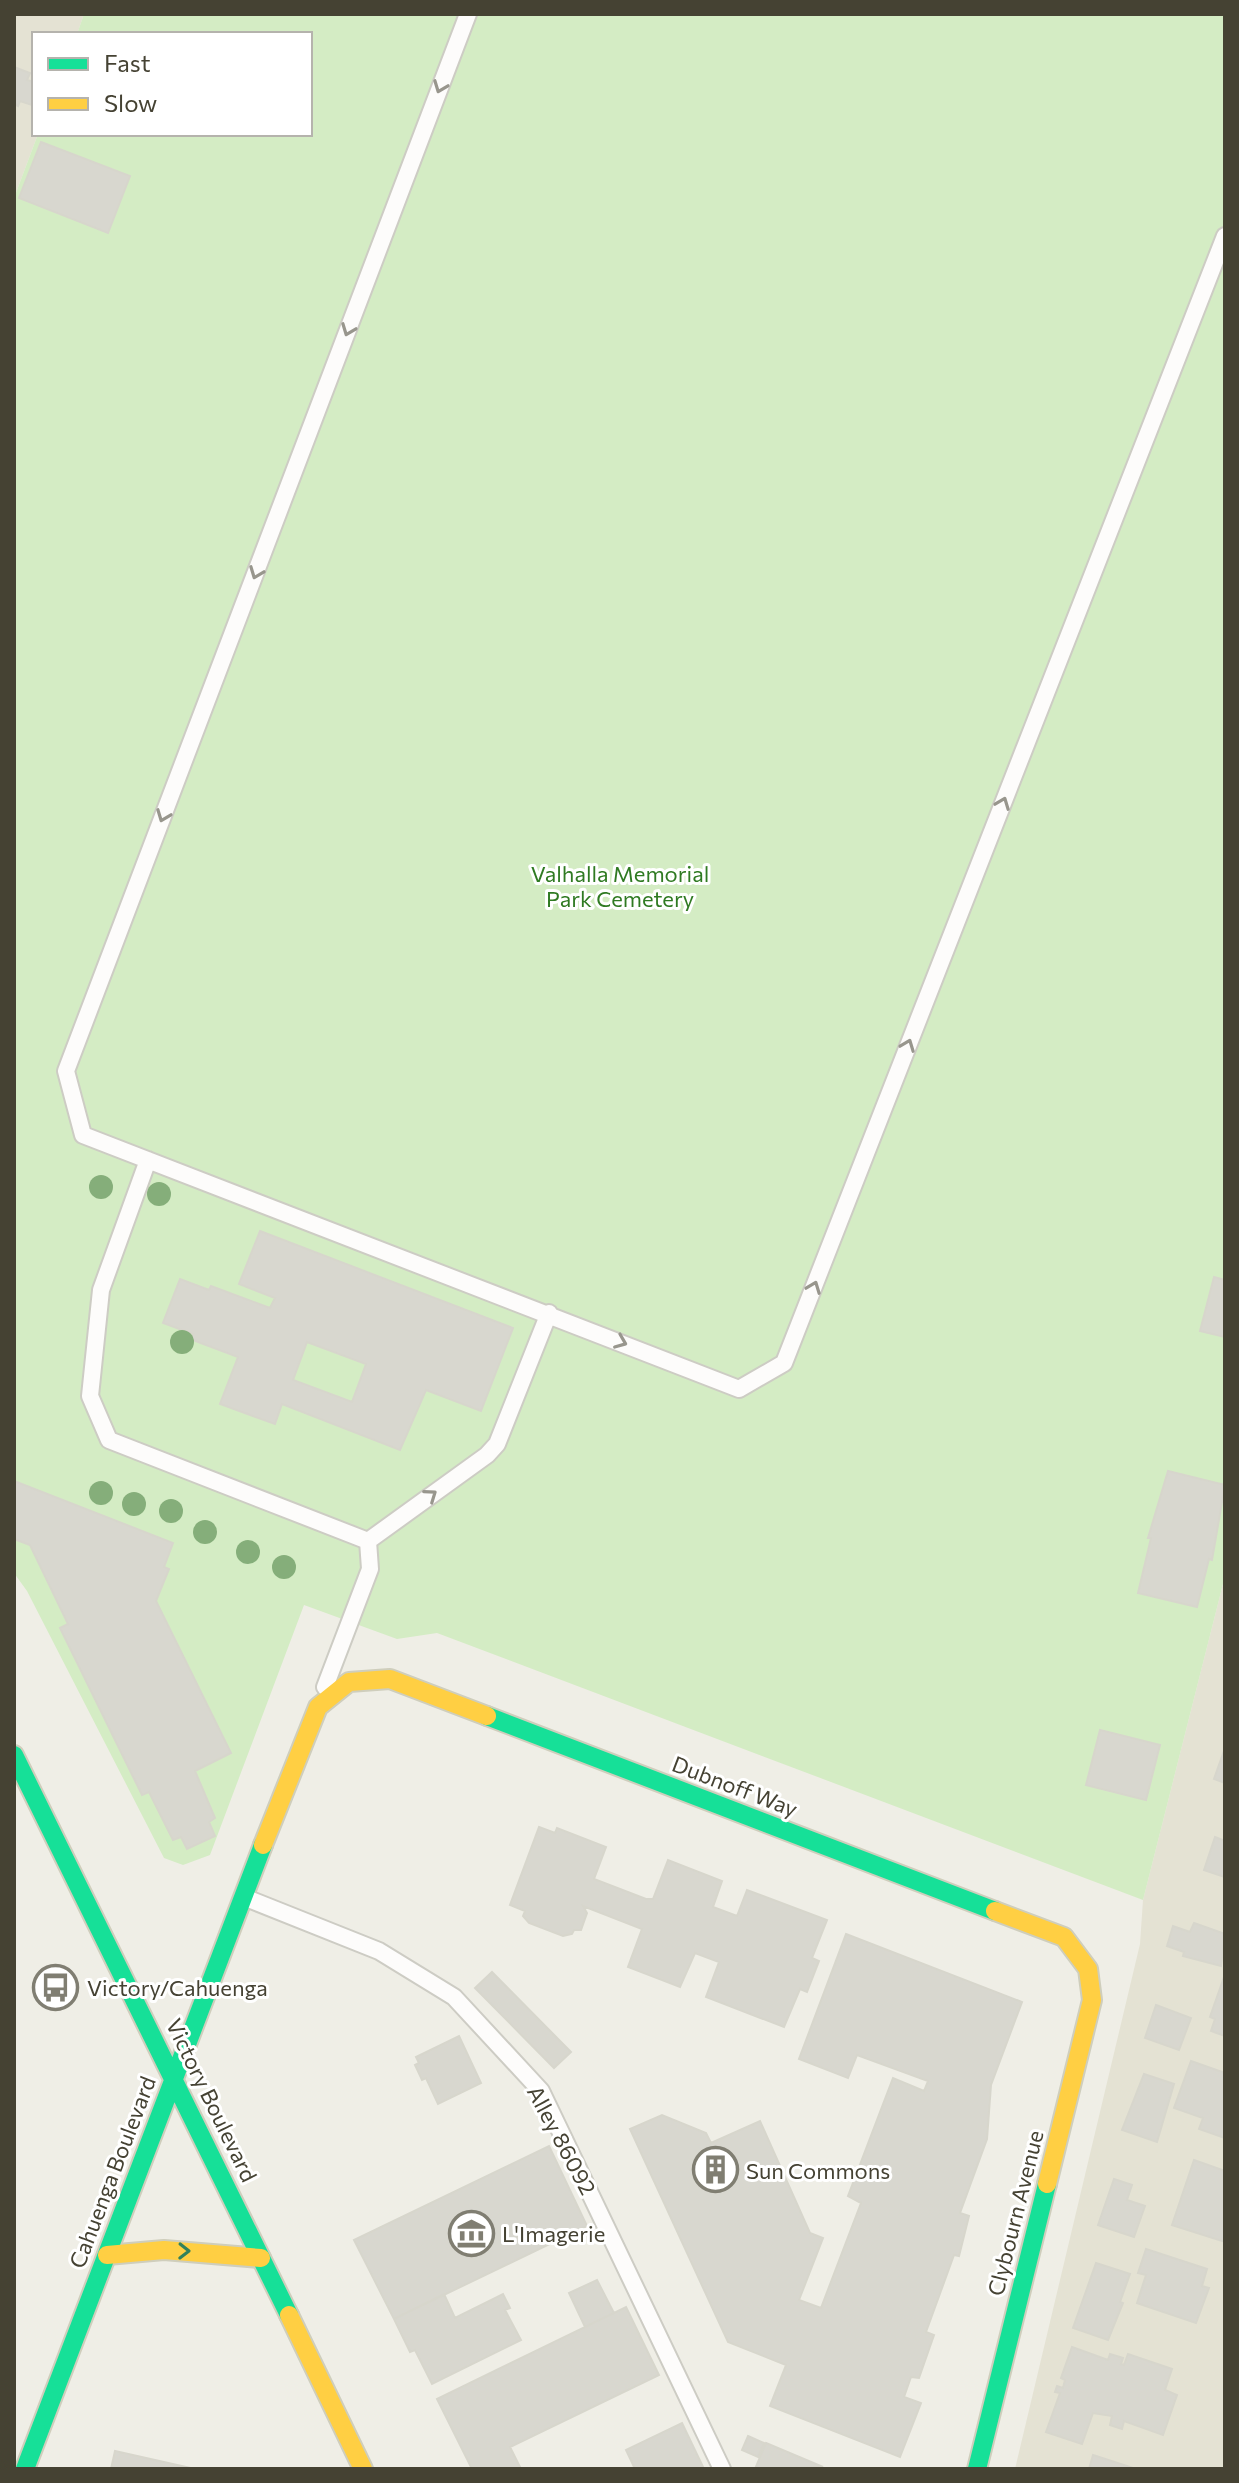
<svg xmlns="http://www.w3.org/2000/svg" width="1239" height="2483" viewBox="0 0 1239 2483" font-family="Commissioner,sans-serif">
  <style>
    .residential { fill: #e4e2d3 }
    .green { fill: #d4ecc4 }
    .building { fill: #d8d7cf; stroke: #d7d6cc; stroke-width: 2; fill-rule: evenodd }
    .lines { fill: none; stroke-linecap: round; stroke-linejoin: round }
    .lane-casing { stroke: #cdccc4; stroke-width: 20 }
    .fast-casing { stroke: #cfcebc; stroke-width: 22 }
    .slow-casing { stroke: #cfcebc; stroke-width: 22 }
    .lane { stroke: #fdfcfb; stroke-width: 16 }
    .fast { stroke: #16e098; stroke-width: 18 }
    .slow { stroke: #ffcf43; stroke-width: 18 }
    .tree { fill: #85ae7a }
    .oneway { stroke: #98968d }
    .oneway2 { stroke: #32815b }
    .labels { text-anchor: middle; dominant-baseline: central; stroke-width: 6; stroke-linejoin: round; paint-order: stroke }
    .park-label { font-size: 22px; fill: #2f7a22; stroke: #fff }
    .street-label { font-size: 22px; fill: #454233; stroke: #fff }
    .poi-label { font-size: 22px; fill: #454233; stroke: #fff; text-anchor: start }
  </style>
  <rect width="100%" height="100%" fill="#efeee6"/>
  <path class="residential" d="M14,14H84L77,34H34V134H38L14,198Z
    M1225,1576V2469H1015L1140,1944L1143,1900Z"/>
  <path class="green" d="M84,14H1225V1576L1143,1900L437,1633L397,1639L304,1605L210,1855L183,1865L164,1858L27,1591L14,1573V198L38,134H310V34H77Z"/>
  <path class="building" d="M14,67L30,73L27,80L34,82L32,105L20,101L18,106L14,104Z
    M41,142L130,176L108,233L19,198Z
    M260,1231L513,1328L481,1411L426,1390L400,1450L282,1404L275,1424L220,1404L238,1357L190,1339L193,1334L163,1323L180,1279L209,1290L211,1286L270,1308L275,1298L239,1284ZM307,1342L366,1364L352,1402L293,1380Z
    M1214,1277L1225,1280V1337L1200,1331Z
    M1168,1471L1225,1485L1212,1560L1209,1559L1197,1607L1138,1593L1151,1538H1148Z
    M14,1481L173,1543L164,1567L169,1569L156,1601L231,1753L195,1771L215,1818L209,1822L215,1836L187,1849L181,1837L173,1840L149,1792L142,1795L60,1628L68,1624L30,1545L14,1539Z
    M1100,1730L1160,1745L1146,1800L1086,1785Z
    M1225,1748V1783L1214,1779Z
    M539,1827L555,1833L557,1828L606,1847L594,1879L646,1899H653L668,1860L722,1881L713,1907L737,1916L747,1890L827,1920L812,1958L819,1961L807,1992L800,1989L784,2027L706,1997L719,1962L695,1953L680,1987L628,1967L642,1929L583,1906L587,1913L581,1930H574L572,1934L563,1936L529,1923L523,1916L525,1911L510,1905Z
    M1215,1837L1225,1841V1877L1204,1870Z
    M1194,1923L1225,1934L1221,1966L1183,1956L1184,1952L1167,1946L1173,1926L1190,1932Z
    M846,1934L1022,2002L991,2085L987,2139L960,2213L969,2216L959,2256L954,2255L926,2332L934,2335L919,2378L911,2377L904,2397L921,2403L900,2457L770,2406L786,2365L728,2342L630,2129L662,2115L706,2133L711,2143L760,2121L810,2233L823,2238L799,2300L821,2308L861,2203L848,2196L893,2078L924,2091L928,2081L857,2055L848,2078L799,2059Z
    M492,1972L571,2052L554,2068L475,1988Z
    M1224,1977H1225V2036L1211,2031L1215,2019L1210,2017Z
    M1156,2005L1191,2018L1179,2050L1145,2038Z
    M459,2036L481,2083L438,2104L426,2078L422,2080L415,2065L419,2063L416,2057Z
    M1191,2061L1225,2073V2138L1199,2129L1203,2118L1174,2108Z
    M1144,2074L1174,2084L1157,2142L1122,2130Z
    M549,2146L587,2226L394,2319L354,2240Z
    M1194,2160L1225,2171V2242L1172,2225Z
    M1114,2179L1132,2185L1127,2200L1145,2206L1134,2237L1098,2225Z
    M1146,2249L1207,2269L1202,2286L1209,2288L1196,2323L1137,2303L1146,2275L1138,2273Z
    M1096,2263L1130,2274L1120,2302L1123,2303L1108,2340L1073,2328Z
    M597,2280L614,2313L585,2327L569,2293Z
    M444,2294L455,2318L503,2294L510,2308L505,2310L521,2340L432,2384L415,2350L410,2352L394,2319Z
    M626,2307L659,2375L510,2447L521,2469H472L437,2399Z
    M1072,2347L1108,2360L1110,2354L1123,2358L1121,2364L1124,2365L1128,2354L1172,2369L1165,2390L1177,2395L1163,2435L1124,2421L1122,2429L1110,2425L1112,2416L1093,2413L1082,2444L1046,2432L1060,2393L1055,2392L1057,2386L1063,2388L1065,2380L1061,2378Z
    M682,2423L704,2469H635L626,2450Z
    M748,2436L764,2443L758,2457L742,2450Z
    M766,2443L823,2467L755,2469Z
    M115,2451L195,2469H111Z
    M1093,2455L1136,2469H1089Z"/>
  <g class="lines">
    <defs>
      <path id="lane" d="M468,14L66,1071L83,1135L739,1389L784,1363L1225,236
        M148,1160L101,1290L90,1396L109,1440L368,1541L370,1569L325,1687
        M368,1541L487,1455L497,1444L549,1313
        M246,1898L379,1951L454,1997L541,2091L722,2469"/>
      <path id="fast" d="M487,1716L995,1911
        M14,1755L289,2315
        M25,2469L263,1845
        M977,2469L1047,2184"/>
      <path id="slow" d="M263,1845L318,1707L349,1682L390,1679L487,1716
        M995,1911L1064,1937L1088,1969L1092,2000L1047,2184
        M107,2255L164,2250L261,2258
        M289,2315L363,2469"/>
    </defs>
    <use href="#lane" class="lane-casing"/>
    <use href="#fast" class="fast-casing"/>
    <use href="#slow" class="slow-casing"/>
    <use href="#lane" class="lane"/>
    <use href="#fast" class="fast"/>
    <use href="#slow" class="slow"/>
  </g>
  <g class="tree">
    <circle cx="101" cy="1187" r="12"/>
    <circle cx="159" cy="1194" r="12"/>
    <circle cx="182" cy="1342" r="12"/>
    <circle cx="101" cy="1493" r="12"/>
    <circle cx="134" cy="1504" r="12"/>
    <circle cx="171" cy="1511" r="12"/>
    <circle cx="205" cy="1532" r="12"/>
    <circle cx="248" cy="1552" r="12"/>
    <circle cx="284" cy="1567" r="12"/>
  </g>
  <defs><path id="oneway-chevron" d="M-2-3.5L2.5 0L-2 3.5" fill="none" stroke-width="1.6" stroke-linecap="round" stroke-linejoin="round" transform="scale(2)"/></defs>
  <g class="oneway">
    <use href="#oneway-chevron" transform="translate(440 87) rotate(111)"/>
    <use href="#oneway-chevron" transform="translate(348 330) rotate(111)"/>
    <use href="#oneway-chevron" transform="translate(256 573) rotate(111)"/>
    <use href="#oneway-chevron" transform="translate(1003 803) rotate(-69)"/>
    <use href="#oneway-chevron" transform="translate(163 816) rotate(111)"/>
    <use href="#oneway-chevron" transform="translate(908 1045) rotate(-69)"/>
    <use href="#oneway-chevron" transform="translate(814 1287) rotate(-69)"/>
    <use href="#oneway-chevron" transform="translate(621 1342) rotate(22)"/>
    <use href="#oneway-chevron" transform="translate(431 1495) rotate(-35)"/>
  </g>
  <use class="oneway2" href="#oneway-chevron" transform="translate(184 2251) rotate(1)"/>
  <defs>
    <symbol id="bus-ring" viewBox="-11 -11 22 22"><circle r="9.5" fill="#fff" stroke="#807e72" stroke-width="1.5"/><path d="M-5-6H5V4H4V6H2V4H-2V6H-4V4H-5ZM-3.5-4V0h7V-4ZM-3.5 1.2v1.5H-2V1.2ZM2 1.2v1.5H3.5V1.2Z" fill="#807e72"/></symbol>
    <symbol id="building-ring" viewBox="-11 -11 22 22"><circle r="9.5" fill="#fff" stroke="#807e72" stroke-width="1.5"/><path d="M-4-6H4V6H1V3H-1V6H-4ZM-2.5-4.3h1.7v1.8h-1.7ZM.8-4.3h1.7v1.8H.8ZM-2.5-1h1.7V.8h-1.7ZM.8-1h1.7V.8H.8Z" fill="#807e72"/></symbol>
    <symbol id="museum-ring" viewBox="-11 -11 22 22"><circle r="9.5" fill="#fff" stroke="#807e72" stroke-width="1.5"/><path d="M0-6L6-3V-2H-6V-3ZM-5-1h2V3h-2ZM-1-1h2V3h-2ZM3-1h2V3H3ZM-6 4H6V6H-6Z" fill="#807e72"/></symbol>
  </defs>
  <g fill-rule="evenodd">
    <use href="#bus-ring" x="30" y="1962" width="51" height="51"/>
    <use href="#building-ring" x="690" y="2144" width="51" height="51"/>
    <use href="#museum-ring" x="446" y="2208" width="51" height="51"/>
  </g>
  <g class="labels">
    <g class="park-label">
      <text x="620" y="873">Valhalla Memorial<tspan x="620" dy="25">Park Cemetery</tspan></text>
    </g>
    <g class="street-label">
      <text transform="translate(735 1786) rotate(21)">Dubnoff Way</text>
      <text transform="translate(212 2100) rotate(64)">Victory Boulevard</text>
      <text transform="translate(562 2140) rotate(62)">Alley 86092</text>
      <text transform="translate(112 2172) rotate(-69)">Cahuenga Boulevard</text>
      <text transform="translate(1015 2213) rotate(-76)">Clybourn Avenue</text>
    </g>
    <g class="poi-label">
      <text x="87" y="1987">Victory/Cahuenga</text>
      <text x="746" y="2170">Sun Commons</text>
      <text x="502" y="2233">L'Imagerie</text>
    </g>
  </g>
  <rect width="1239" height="2483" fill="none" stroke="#454233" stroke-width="32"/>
  <rect x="32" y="32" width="280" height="104" fill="#ffffff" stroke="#b5b3ad" stroke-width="2"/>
  <rect x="48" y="58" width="40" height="12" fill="#16e098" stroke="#b5b3ad" stroke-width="2"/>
  <text x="104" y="72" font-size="24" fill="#454233">Fast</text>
  <rect x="48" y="98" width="40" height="12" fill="#ffcf43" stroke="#b5b3ad" stroke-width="2"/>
  <text x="104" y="112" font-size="24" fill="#454233">Slow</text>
</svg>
